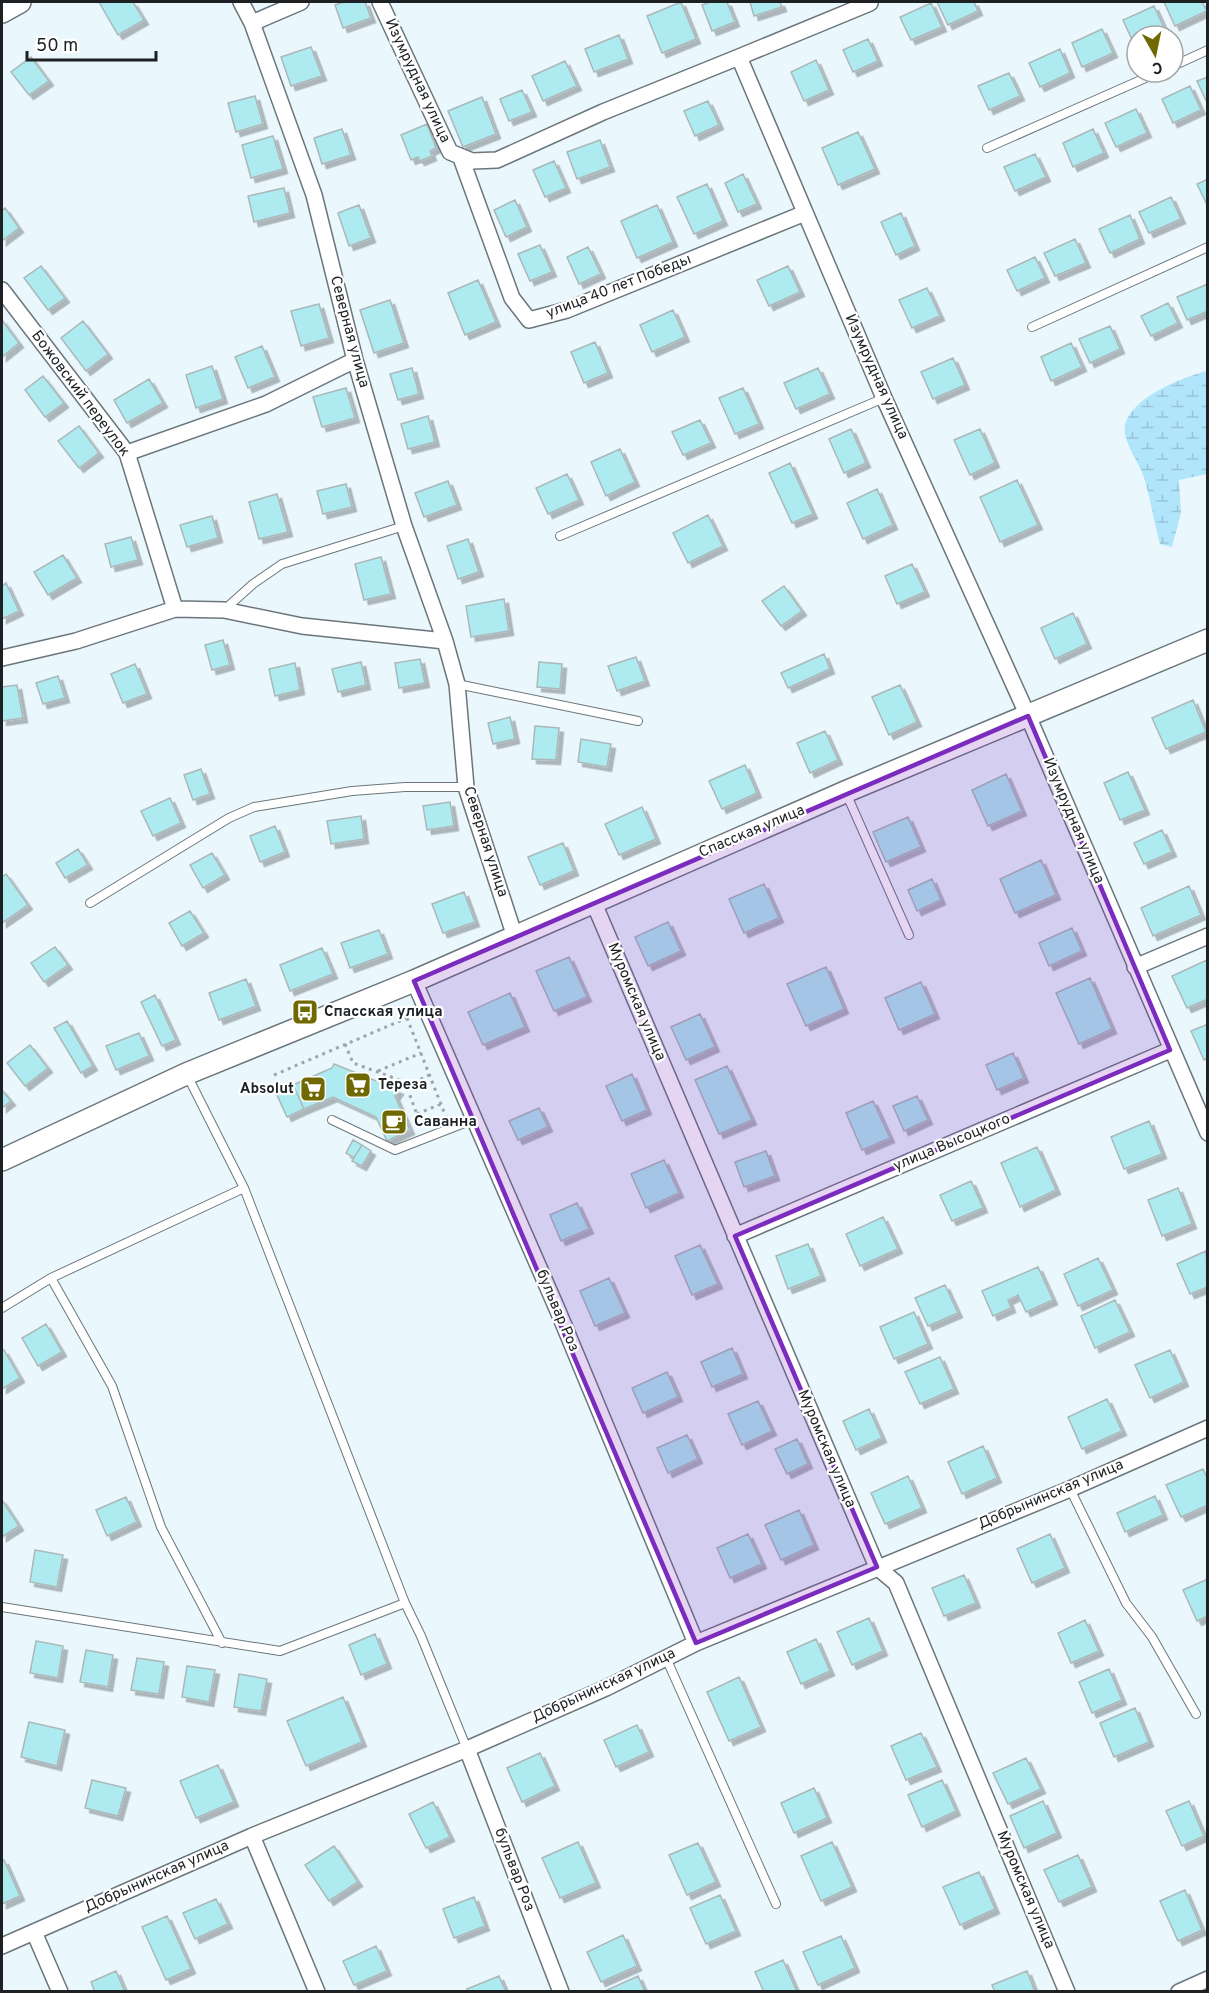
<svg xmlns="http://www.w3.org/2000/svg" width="1209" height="1993" viewBox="0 0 1209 1993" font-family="Overpass,sans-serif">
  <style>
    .wetland { fill: url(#wetland-marsh) }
    .building { fill: #aeebf0; stroke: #aab8b9; stroke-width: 1.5; filter: url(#shadow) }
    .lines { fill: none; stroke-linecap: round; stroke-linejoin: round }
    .lane-casing { stroke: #6b767c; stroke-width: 10 }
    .street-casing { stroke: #6b767c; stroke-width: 18 }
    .secondary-casing { stroke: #6b767c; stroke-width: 24 }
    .path { stroke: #9da6ab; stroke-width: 3; stroke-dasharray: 3 4.5; stroke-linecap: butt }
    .lane { stroke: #fff; stroke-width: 8 }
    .street { stroke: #fff; stroke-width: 15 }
    .secondary { stroke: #fff; stroke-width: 21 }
    .marked { fill: #7b2cbf; fill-opacity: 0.2; stroke: #7b2cbf; stroke-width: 4.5; stroke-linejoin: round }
    .labels { text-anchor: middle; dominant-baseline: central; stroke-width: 4.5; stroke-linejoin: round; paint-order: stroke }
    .street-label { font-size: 15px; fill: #1d2124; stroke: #fff }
    .poi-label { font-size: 15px; font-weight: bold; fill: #1d2124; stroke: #fff; text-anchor: start }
  </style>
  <defs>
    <pattern id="wetland-marsh" width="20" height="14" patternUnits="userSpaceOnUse" patternTransform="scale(1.5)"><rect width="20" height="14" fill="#b1e5fb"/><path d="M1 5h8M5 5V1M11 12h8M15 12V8" fill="none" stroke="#98c4d7"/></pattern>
    <filter id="shadow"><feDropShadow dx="4.5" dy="4.5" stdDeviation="0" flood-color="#0004"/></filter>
  </defs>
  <rect width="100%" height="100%" fill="#eaf7fd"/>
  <path class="wetland" d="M1207,371V474L1179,480L1181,513L1172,547L1160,544C1154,523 1151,501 1145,481C1141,465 1128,450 1125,434C1120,401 1183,377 1207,371Z"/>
  <path class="building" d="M99,2H133L144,20L118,35Z
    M344,2H365L371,18L343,28L335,5Z
    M681,2L696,39L662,53L647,16Z
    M710,2H727L735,22L712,31L702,5Z
    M750,2H780L782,7L754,16Z
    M937,2H974L978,11L948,25Z
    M1164,2H1202L1207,11L1175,26Z
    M931,3L942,27L911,40L900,17Z
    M1154,6L1165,30L1152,36H1137V43L1134,44L1123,20Z
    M1102,29L1113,53L1082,67L1072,43Z
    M619,35L628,59L594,72L585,49Z
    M868,39L878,61L853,72L843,50Z
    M311,47L322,76L291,86L281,57Z
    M1060,49L1070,73L1040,87L1029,63Z
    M31,57L49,81L29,95L11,72Z
    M816,60L829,90L804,101L791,72Z
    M565,61L577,86L543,101L532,76Z
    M1009,73L1020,96L989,110L978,86Z
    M1208,77V105L1197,81Z
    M1190,86L1201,110L1173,123L1162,99Z
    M522,90L532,112L509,121L500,99Z
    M255,96L263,124L236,132L228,103Z
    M482,97L496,134L463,147L448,111Z
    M708,101L719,125L695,136L684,111Z
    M1136,109L1147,133L1116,147L1105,123Z
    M427,124L436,148L430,151L432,156L420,161L418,157L411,160L401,135Z
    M342,129L351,155L322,164L314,138Z
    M1093,129L1104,153L1073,167L1063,143Z
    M858,132L875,169L838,185L822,148Z
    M273,136L283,169L251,178L242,145Z
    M600,140L610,167L577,179L567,152Z
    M1035,154L1046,177L1015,191L1004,167Z
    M554,161L566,188L545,197L533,170Z
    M743,174L757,204L738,212L725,183Z
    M1208,179V207L1197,184Z
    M707,184L723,221L694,234L677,197Z
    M284,188L290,213L254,222L248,196Z
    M1171,197L1181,219L1149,233L1139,212Z
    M515,200L527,227L506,237L494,210Z
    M359,205L371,238L349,246L338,213Z
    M657,205L673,242L637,258L621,221Z
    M5,208L19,228L2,241V211Z
    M901,213L915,246L896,255L881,222Z
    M1130,215L1140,239L1110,253L1099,229Z
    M1075,239L1086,263L1055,276L1044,253Z
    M540,245L552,272L530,281L518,254Z
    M588,247L601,274L579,284L567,257Z
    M1035,257L1045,278L1017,291L1007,270Z
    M41,266L65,298L48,310L24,278Z
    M788,266L800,292L769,306L757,280Z
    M478,280L496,322L465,335L448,293Z
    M1208,284V311L1187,320L1177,297Z
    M927,288L940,316L912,328L899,300Z
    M390,300L404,343L374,353L360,310Z
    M1168,303L1178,323L1151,336L1141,316Z
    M319,304L329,338L301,346L291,311Z
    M673,310L685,337L652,352L640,325Z
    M2,320L19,343L2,357Z
    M83,321L108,354L86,371L61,338Z
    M1110,326L1120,349L1090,363L1079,339Z
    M595,342L608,373L584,383L571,352Z
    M1071,343L1082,367L1051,381L1041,357Z
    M262,346L275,377L248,388L235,357Z
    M953,358L965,385L933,399L921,372Z
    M212,366L223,399L196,408L186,375Z
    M412,368L419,394L398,400L390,374Z
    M818,368L830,394L796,409L784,383Z
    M43,376L64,403L45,417L25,390Z
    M149,379L163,403L127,423L114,400Z
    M346,388L355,418L322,427L313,397Z
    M743,388L759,424L735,434L719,398Z
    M428,416L435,442L408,449L401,424Z
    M700,420L711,443L683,455L672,432Z
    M79,426L99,453L79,468L58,441Z
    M851,429L866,463L844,473L829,439Z
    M980,429L995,463L970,475L954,440Z
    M620,449L635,482L606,496L591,462Z
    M790,463L813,514L792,523L769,473Z
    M567,474L579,500L548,514L536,488Z
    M1017,480L1038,525L1000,542L980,497Z
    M448,481L457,505L424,517L415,493Z
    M346,484L352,507L323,514L317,491Z
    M877,489L893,525L863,539L847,503Z
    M277,494L288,532L259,539L249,502Z
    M708,515L723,546L688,563L673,533Z
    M212,516L218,538L187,547L180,525Z
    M131,537L138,560L111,567L105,544Z
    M468,539L479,572L458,579L447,546Z
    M63,555L77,578L48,595L34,572Z
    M381,557L391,594L364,600L355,564Z
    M912,564L925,592L897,604L885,576Z
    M6,583L19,611L2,619V586Z
    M784,586L802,611L781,626L762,601Z
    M504,599L509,631L471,637L466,606Z
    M1073,613L1087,644L1055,659L1041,628Z
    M223,640L230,665L212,670L205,645Z
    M824,654L830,669L788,688L781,673Z
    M636,657L645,681L617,691L608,666Z
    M420,659L425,683L399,688L395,663Z
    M361,662L366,685L338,692L332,669Z
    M539,662L562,664L560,689L537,687Z
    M295,663L300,690L275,696L269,669Z
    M135,664L147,694L123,703L111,674Z
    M58,676L65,698L43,704L36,683Z
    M17,685L23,718L2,721V687Z
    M900,685L917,722L889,735L872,697Z
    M1193,700L1206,732L1166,749L1152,718Z
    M510,717L515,739L493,744L488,723Z
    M535,726L559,728L556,760L532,759Z
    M825,731L838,760L810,773L797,743Z
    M581,739L611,744L607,767L578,762Z
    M745,765L757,793L722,809L709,781Z
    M201,769L210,794L193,800L184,775Z
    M1128,772L1145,810L1120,820L1104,783Z
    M1006,774L1022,811L988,826L972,790Z
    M170,798L181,823L153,836L141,811Z
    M450,802L454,826L427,830L423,806Z
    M642,807L656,839L619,855L605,824Z
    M361,816L364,839L331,844L327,821Z
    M908,817L921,847L886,862L873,832Z
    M275,826L285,852L260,862L250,836Z
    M1162,830L1172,852L1144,864L1134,843Z
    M563,843L574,871L540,885L528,857Z
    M78,849L88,865L65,878L56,863Z
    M212,853L225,875L203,888L190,865Z
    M1041,860L1056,895L1015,913L1000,879Z
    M6,874L28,905L2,923V877Z
    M932,879L941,900L917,911L908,890Z
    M764,884L779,918L744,933L729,899Z
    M1189,886L1201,915L1153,936L1141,908Z
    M464,892L475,922L443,933L432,904Z
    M190,911L204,933L182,946L169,923Z
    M668,922L681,951L648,966L635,937Z
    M1072,928L1082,951L1049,966L1039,943Z
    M379,930L388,954L350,968L341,943Z
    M55,947L68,965L44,982L31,963Z
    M322,948L333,974L290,991L280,965Z
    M569,957L587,997L554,1011L536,971Z
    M1207,960L1208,999L1187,1008L1172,976Z
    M826,967L844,1009L806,1026L787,984Z
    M1090,978L1112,1029L1079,1044L1056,993Z
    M246,979L256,1006L219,1020L209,993Z
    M921,982L935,1014L899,1030L885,998Z
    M510,993L525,1027L483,1045L468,1012Z
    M155,995L176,1040L162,1046L141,1002Z
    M700,1014L715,1047L686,1060L671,1027Z
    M67,1021L93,1066L81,1073L54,1028Z
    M1208,1024V1058L1204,1060L1191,1031Z
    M139,1033L149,1056L116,1070L106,1046Z
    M30,1045L48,1068L25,1086L7,1063Z
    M1013,1053L1024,1078L997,1090L986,1065Z
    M334,1064L399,1090L395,1096L410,1130L387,1141L376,1117L333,1097L304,1109L293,1085L332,1068Z
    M727,1066L752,1120L719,1134L695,1080Z
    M632,1074L647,1110L622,1121L606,1086Z
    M293,1085L304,1109L287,1117L276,1093Z
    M2,1090L11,1101L2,1108Z
    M917,1096L928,1120L904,1131L893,1106Z
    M873,1101L890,1138L862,1150L846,1113Z
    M539,1108L548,1127L518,1140L509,1121Z
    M1149,1121L1162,1154L1124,1169L1111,1137Z
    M353,1140L362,1145L354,1158L346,1153Z
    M362,1145L371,1151L362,1166L352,1161Z
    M1037,1147L1056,1190L1020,1207L1001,1163Z
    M766,1151L775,1176L744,1187L735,1162Z
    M664,1160L679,1193L646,1208L631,1174Z
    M971,1181L983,1208L952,1221L940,1195Z
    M1178,1188L1192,1224L1162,1236L1148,1200Z
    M577,1203L589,1229L561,1241L550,1215Z
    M883,1217L898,1249L860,1266L846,1234Z
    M808,1244L821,1276L788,1289L776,1256Z
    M700,1245L718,1284L692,1295L675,1256Z
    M1206,1251L1208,1287L1190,1294L1177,1264Z
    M1098,1258L1113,1290L1078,1306L1064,1274Z
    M1038,1267L1053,1300L1026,1312L1018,1295L1008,1300L1011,1308L993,1316L982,1291Z
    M609,1278L625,1313L595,1326L580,1291Z
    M945,1285L958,1313L928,1326L915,1298Z
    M1115,1300L1130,1332L1095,1348L1081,1316Z
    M914,1312L928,1344L894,1359L880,1327Z
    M46,1324L62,1352L38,1366L22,1338Z
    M732,1348L743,1374L712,1387L701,1362Z
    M4,1350L20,1378L2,1389V1351Z
    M1170,1350L1184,1382L1150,1398L1135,1365Z
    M940,1357L954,1389L920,1404L905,1372Z
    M667,1372L678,1397L643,1413L632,1388Z
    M1107,1399L1122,1431L1082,1449L1068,1417Z
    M758,1401L772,1431L742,1445L728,1414Z
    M869,1409L882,1438L856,1450L843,1421Z
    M687,1435L698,1459L668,1473L657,1448Z
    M797,1439L808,1464L787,1474L775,1449Z
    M983,1446L997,1478L962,1494L948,1462Z
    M1203,1469L1208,1480V1505L1181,1517L1166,1485Z
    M908,1476L922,1508L885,1524L871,1493Z
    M1155,1496L1163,1515L1125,1532L1117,1513Z
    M126,1497L137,1522L107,1536L96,1510Z
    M2,1500L19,1526L2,1537Z
    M799,1510L814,1545L781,1560L765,1525Z
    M748,1534L762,1564L730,1578L717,1548Z
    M1050,1534L1065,1568L1032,1583L1017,1549Z
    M35,1550L63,1555L57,1587L30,1582Z
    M964,1575L976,1603L944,1616L932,1588Z
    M1208,1579V1616L1197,1621L1183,1590Z
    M869,1618L883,1651L852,1665L837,1632Z
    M1085,1620L1099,1651L1071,1663L1058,1633Z
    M375,1634L387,1664L361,1675L349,1645Z
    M816,1639L830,1671L801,1684L787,1652Z
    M36,1641L63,1646L58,1678L30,1673Z
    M86,1650L113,1655L108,1687L80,1682Z
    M137,1658L164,1662L159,1694L131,1690Z
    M187,1666L215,1670L209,1702L182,1697Z
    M1109,1669L1122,1700L1092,1713L1079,1682Z
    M239,1674L267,1679L261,1711L234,1707Z
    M739,1677L761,1727L729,1741L707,1692Z
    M343,1697L362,1742L306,1766L287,1721Z
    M1135,1708L1149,1742L1114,1757L1100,1723Z
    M29,1722L65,1730L57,1766L21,1757Z
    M637,1725L649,1752L616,1767L604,1740Z
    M921,1733L937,1767L906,1780L891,1746Z
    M540,1753L555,1786L522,1802L507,1768Z
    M1026,1758L1041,1789L1008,1804L993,1773Z
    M218,1765L234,1802L196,1818L180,1781Z
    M92,1780L126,1788L118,1816L85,1808Z
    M942,1780L956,1811L922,1827L908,1795Z
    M814,1788L827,1818L794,1833L781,1803Z
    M1043,1801L1057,1833L1024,1848L1010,1816Z
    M1189,1801L1204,1836L1182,1846L1166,1811Z
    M433,1802L450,1837L426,1848L409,1814Z
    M578,1842L596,1883L560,1898L542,1858Z
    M832,1842L852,1887L821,1901L801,1856Z
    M698,1843L716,1882L687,1895L669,1855Z
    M334,1846L358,1882L329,1901L305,1865Z
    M1078,1855L1092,1887L1059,1902L1044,1870Z
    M4,1860L20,1896L2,1904V1861Z
    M979,1872L995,1909L960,1925L943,1887Z
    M1185,1890L1202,1930L1178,1941L1160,1901Z
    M720,1895L736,1931L706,1944L690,1908Z
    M474,1897L485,1926L454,1938L443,1909Z
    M216,1899L228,1924L195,1939L183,1913Z
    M167,1916L191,1969L166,1980L142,1927Z
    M623,1935L637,1966L601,1982L587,1952Z
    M841,1936L855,1968L818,1985L803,1952Z
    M376,1946L387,1971L354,1985L343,1961Z
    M783,1960L797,1992H764L755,1972Z
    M116,1971L125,1992H95L91,1982Z
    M1027,1971L1035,1992H995L992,1985Z
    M499,1976L506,1992H468L467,1989Z
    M638,1976L645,1992H603Z"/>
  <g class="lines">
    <defs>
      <path id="lane" d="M1173,66L1208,50
        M987,148L1159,72
        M1032,327L1208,247
        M560,536L884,398
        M224,610L253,584L282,564L404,526
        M457,684L638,721
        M846,793L909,935
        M90,903L229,818L254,807L352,791L405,787H466
        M187,1075L244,1188L405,1603L421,1636L467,1749
        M332,1120L395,1150L472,1120
        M51,1278L244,1188
        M2,1308L51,1278L112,1386L161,1527L222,1643
        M1070,1489L1126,1603L1152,1637L1196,1714
        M2,1607L280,1651L405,1603
        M666,1658L776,1904"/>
      <path id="street" d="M241,2L252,23L314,195L355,360L404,526L445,641
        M380,2L450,152L472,161L497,160L603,112L739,57L884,398L1028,716L1208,1133
        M252,23L301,2
        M739,57L870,3
        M461,158L512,298L529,320L567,310L805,213
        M2,290L127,453L175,609
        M127,453L266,404L355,360
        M2,658L76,641L175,609L224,610L302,626L445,641L457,684L466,787L515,937
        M593,901L877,1567L896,1583L1067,1992
        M1135,967L1208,936
        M414,981L558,1311L696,1643
        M735,1236L1170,1050
        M467,1749L561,1992
        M252,1836L317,1992
        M34,1932L60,1992
        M2,1946L252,1836L467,1749L606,1688L696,1643L1070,1489L1208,1428
        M1179,1992L1208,1979"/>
      <path id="secondary" d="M2,12L20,2
        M2,1160L186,1074L414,981L845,792L1208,640"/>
    </defs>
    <use href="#lane" class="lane-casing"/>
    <use href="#street" class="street-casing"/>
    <use href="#secondary" class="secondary-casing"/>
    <path class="path" d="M407,1018L446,1117
      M345,1044L353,1063L405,1082L422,1128
      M378,1071L421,1053
      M274,1075L414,1015
      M407,1086L429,1075
      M417,1114L441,1104"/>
    <use href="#lane" class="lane"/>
    <use href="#street" class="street"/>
    <use href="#secondary" class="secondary"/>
  </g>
  <path class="marked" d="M1028,716L1170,1050L735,1236L877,1567L696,1643L414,981Z"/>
  <defs>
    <symbol id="bus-square" viewBox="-11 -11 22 22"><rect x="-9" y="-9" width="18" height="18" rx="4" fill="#706901" stroke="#fff"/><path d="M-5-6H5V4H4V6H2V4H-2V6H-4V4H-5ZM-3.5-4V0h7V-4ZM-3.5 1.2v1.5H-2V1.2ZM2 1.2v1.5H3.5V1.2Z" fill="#fff"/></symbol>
    <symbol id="supermarket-square" viewBox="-11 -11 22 22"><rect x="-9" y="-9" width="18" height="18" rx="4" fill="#706901" stroke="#fff"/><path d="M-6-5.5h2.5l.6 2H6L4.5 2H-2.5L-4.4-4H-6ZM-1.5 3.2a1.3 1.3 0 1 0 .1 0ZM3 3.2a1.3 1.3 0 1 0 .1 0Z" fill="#fff"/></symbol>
    <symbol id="cafe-square" viewBox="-11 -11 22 22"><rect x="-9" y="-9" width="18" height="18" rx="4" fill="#706901" stroke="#fff"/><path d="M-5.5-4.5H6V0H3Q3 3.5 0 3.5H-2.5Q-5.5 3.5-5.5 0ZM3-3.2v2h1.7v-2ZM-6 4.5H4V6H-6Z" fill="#fff"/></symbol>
  </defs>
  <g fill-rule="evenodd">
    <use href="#bus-square" x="290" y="997" width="30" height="30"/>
    <use href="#supermarket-square" x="343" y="1070" width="30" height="30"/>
    <use href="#supermarket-square" x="298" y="1074" width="30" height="30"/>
    <use href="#cafe-square" x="379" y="1107" width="30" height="30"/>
  </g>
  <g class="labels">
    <g class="street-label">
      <text transform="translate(417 81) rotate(65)">Изумрудная улица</text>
      <text transform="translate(619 287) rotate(-21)">улица 40 лет Победы</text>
      <text transform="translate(349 332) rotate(75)">Северная улица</text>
      <text transform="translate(876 377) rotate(66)">Изумрудная улица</text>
      <text transform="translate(80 394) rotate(53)">Божовский переулок</text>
      <text transform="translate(1073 821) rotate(67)">Изумрудная улица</text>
      <text transform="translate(752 832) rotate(-23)">Спасская улица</text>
      <text transform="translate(485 842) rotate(72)">Северная улица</text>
      <text transform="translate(636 1002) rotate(67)">Муромская улица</text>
      <text transform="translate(952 1143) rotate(-23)">улица Высоцкого</text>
      <text transform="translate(557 1311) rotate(67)">бульвар Роз</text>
      <text transform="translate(826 1449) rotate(67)">Муромская улица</text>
      <text transform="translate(1051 1495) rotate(-23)">Добрынинская улица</text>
      <text transform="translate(604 1686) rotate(-25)">Добрынинская улица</text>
      <text transform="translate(514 1870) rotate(69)">бульвар Роз</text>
      <text transform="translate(157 1877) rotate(-24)">Добрынинская улица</text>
      <text transform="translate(1025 1890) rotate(67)">Муромская улица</text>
    </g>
    <g class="poi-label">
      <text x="324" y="1012">Спасская улица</text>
      <text x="378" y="1085">Тереза</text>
      <text x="294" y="1089" text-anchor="end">Absolut</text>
      <text x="414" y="1122">Саванна</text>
    </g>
  </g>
  <rect width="1209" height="1993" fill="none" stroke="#1d2124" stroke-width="6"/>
  <g transform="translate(1155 54) rotate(171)"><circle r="28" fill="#ffffff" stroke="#a5a6a7" stroke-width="1.5"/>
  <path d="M0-4.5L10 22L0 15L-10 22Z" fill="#706901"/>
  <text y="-9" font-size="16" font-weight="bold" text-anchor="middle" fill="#1d2124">С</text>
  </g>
  <path d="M27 51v9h129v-9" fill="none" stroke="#1d2124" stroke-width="3"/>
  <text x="36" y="51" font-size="18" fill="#1d2124" stroke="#ffffff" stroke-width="4.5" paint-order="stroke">50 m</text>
</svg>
